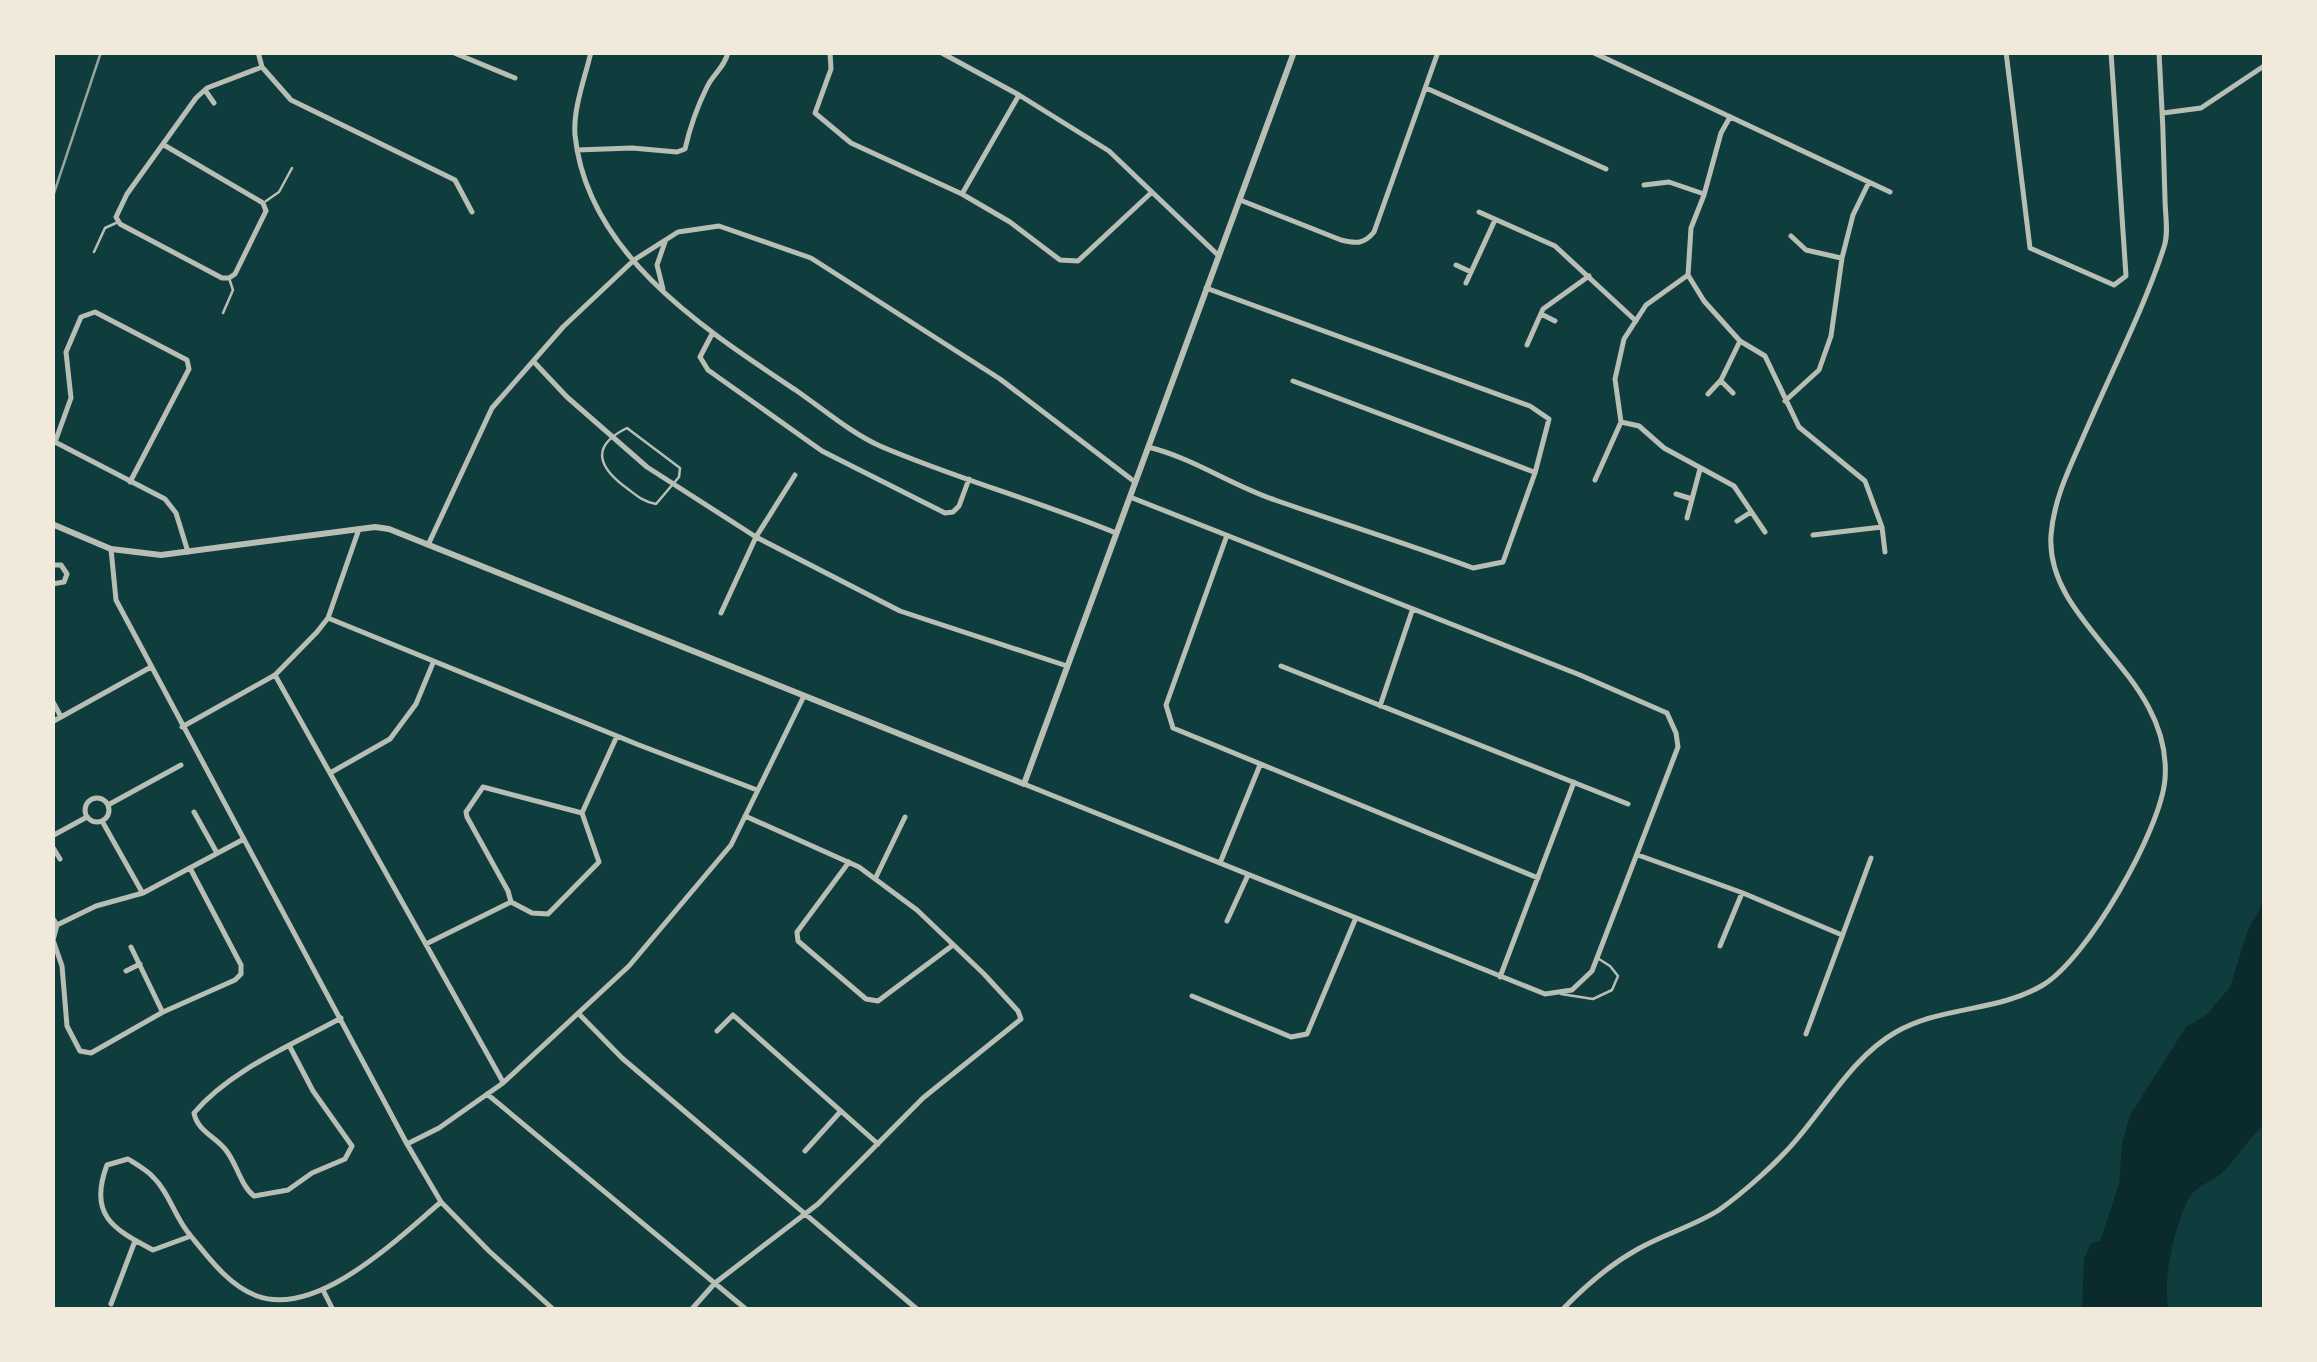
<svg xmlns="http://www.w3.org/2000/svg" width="2317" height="1362" viewBox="0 0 2317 1362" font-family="Ubuntu,sans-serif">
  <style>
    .water { fill: #0a2a2b }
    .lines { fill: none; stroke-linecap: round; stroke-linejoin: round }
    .service { stroke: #b8beb3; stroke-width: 2.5 }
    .minor { stroke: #b8beb3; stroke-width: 5 }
    .tertiary { stroke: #b8beb3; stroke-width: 6 }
    .rail { stroke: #97a49c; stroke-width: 2.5 }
  </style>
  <rect width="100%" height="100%" fill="#0f3d3e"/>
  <path class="water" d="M2264,901V1125C2248,1139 2238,1157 2223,1172C2214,1181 2198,1185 2191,1195C2176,1218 2161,1284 2169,1309H2082L2084,1259L2091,1243L2100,1241L2119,1184L2122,1144L2130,1115L2186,1027L2207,1014L2230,987L2248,930Z"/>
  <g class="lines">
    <path class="service" d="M266,201L279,192L292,168
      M94,252L105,228L116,223
      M223,313L233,290L229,278
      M627,428L680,468L679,477L656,504C644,502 637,496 628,489C600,469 588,447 627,428Z
      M1561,994L1593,999L1612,990L1618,976L1610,966L1599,959"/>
    <path class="minor" d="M258,52L262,67L291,100L455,180L472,212
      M452,52L515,78
      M591,52C585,78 573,108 575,135C587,255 706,330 797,391C823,409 851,433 880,446C957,479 1038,501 1116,533
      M830,52L831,69L815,113L851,143L962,194L1010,222L1060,260L1078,261L1152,192
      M940,52L1019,95L1109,151L1219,256
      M1592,52L1890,192
      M2006,52L2030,248L2114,285L2126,276L2111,52
      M1426,88L1606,169
      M205,90L214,103
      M2163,113L2201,108L2264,66
      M1730,117L1721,133L1704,195L1691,228L1688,275L1704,301L1740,341L1765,356L1799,427L1865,481L1882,527L1885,552
      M164,145L263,203L266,211L235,274L229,278H222L120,224L116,217L127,194L196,98L207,88L262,67
      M577,150L632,148L677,152L685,149C690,127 697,107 707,87C713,74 725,67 728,52
      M1644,185L1669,182L1704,194
      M962,194L1019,95
      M1240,200L1341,240C1357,244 1364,244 1374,232L1438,52
      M1479,212L1555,246L1636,321
      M1791,236L1806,250L1841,258
      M1456,265L1471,272
      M1466,283L1495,220
      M663,289L657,265L665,242
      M1541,314L1555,321
      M712,334L700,357L708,370L822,451L945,513L953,512L959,506L969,479
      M1527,345L1543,309L1589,276
      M534,362L567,397L647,467L756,537L900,611L1067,666
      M1293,381L1534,472
      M1721,381L1733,393
      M1708,394L1721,380L1740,341
      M1785,401L1819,370L1831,336L1842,258L1853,215L1869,182
      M1621,422L1639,426L1664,448L1734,486L1765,532
      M55,442L71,398L66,352L81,317L95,312L187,360L189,369L130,482
      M55,442L165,499L176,513L188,552
      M1148,447C1193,458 1231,485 1275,500C1341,523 1407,544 1473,568L1503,562L1535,473L1549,419L1530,406L1206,288
      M1595,480L1621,422L1615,379L1624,339L1646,305L1688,275
      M1676,494L1692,499
      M1687,518L1700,469
      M1737,521L1751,512
      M1813,535L1882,527
      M1226,538L1166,705L1173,728L1538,878
      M428,545L492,408L563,327L634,260L678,232L719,226L811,258L1000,379L1135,482
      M111,549L116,600L407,1144L441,1202L489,1251L554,1310
      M52,565H61L67,574L64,582L52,584
      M721,613L756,537L795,475
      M328,618L639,745L757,790
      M1281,666L1628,804
      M275,675L503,1082
      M52,700L61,717
      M1380,706L1412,611
      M52,722L151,667
      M182,727L275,675L317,632L328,618L359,529
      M330,773L390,739L416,704L433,663
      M1024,784L1545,994L1572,990L1592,971L1678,747L1676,733L1667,713L1580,675L1130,497
      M85 810a12 12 0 1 1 24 0a12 12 0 1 1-24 0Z
      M108,805L181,765
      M194,812L217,853
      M102,821L142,892
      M52,836L87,817
      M52,846L60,859
      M1638,855L1743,893L1842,935
      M849,862L797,932L798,941L866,999L878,1001L953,945
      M1220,863L1260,765
      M876,877L905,817
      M511,902L508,891L467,817L466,812L483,787L582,813
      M52,917L57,925L53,940L62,966L67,1026L80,1051L91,1053L163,1012L235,980L241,974V965L190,868
      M1227,921L1248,875
      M57,925L96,906L143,893L244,839
      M426,944L511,902L532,913L548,914L599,862L582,813L617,736
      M1720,946L1742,893
      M131,947L162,1011
      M126,971L140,964
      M1500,977L1574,782
      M1192,996L1291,1037L1307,1034L1355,920
      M579,1014L622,1058L918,1310
      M717,1031L733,1015L878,1144
      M1806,1034L1871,858
      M290,1047L313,1091L352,1146L345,1159L312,1173L288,1190L254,1196C240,1185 237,1163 225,1149C214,1136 197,1130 194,1113C230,1070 292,1045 341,1018
      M487,1094L747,1310
      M407,1144L439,1128L503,1083L629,966L731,845L804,696
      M805,1151L841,1111
      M191,1236L153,1250C113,1229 88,1215 107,1165L128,1159C136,1164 147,1170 153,1177C169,1192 175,1218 190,1235C208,1257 229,1286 257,1296C318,1318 398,1238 441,1202
      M323,1290L333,1310
      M111,1304L135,1241
      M691,1310L715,1283L818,1204L923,1098L1021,1019L1018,1011L984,974L917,910L859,867L745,816
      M1562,1310C1585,1286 1609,1265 1638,1249C1664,1234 1694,1226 1719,1210C1743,1193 1778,1162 1797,1139C1828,1103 1854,1056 1896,1032C1941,1006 1998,1012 2043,985C2087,959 2161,830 2165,779C2173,674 2045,626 2051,535C2054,498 2070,467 2084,435C2110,374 2144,309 2164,247C2169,233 2165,214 2165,199C2164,150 2162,101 2159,52"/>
    <path class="tertiary" d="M52,524L111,549L161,555L375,527L389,529L1024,784L1294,52"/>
    <path class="rail" d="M52,199L101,52"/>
  </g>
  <rect width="2317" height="1362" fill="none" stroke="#f1e9da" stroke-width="110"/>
</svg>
